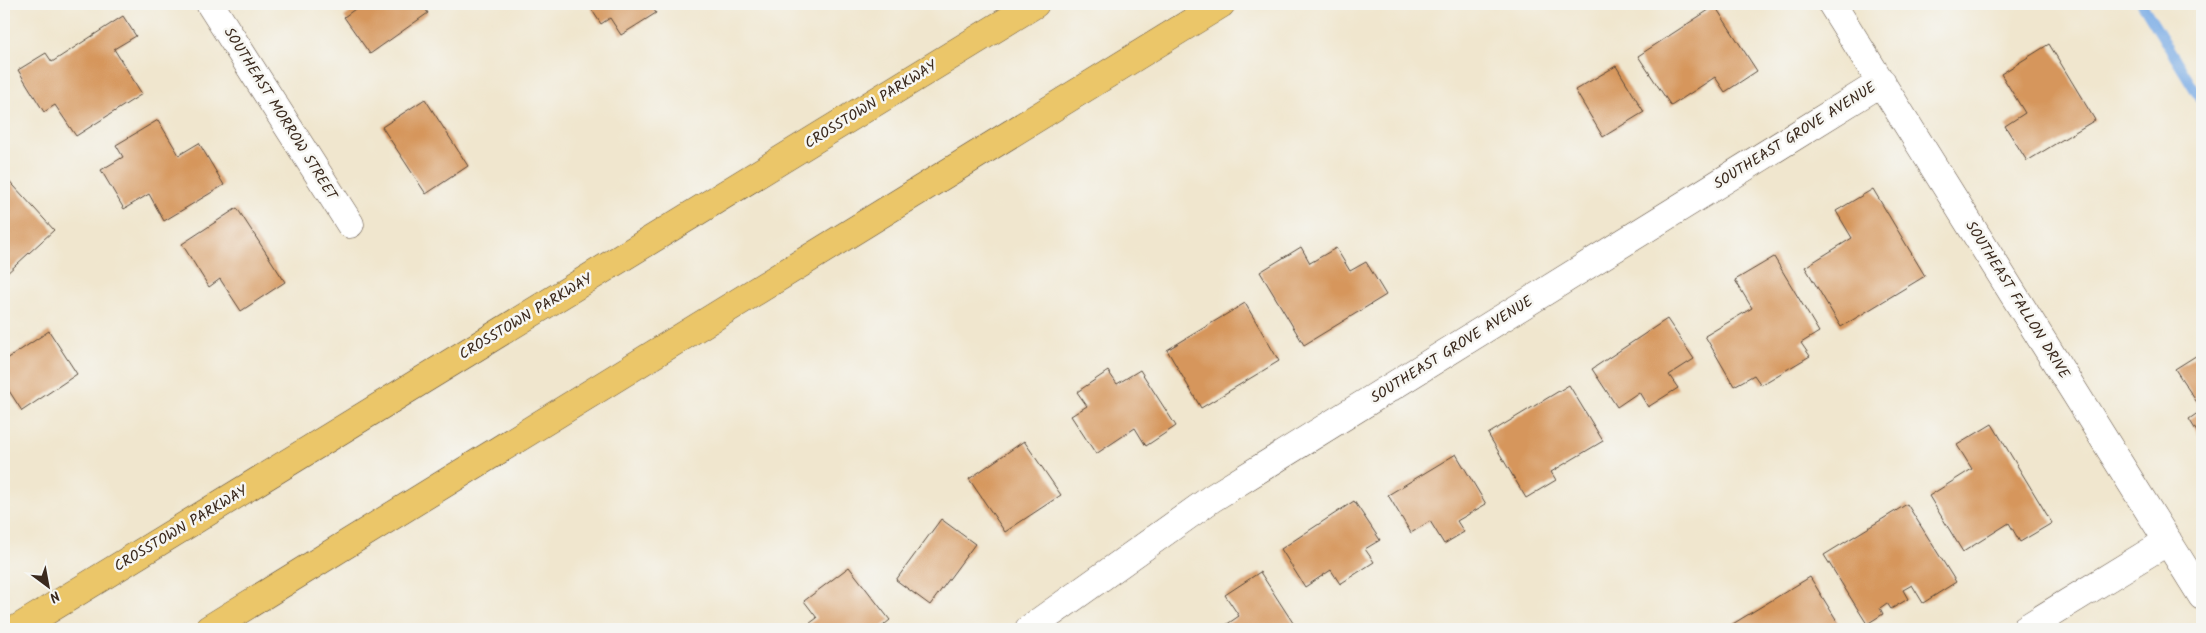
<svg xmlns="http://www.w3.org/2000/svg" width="2206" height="633" viewBox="0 0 2206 633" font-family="Kalam,sans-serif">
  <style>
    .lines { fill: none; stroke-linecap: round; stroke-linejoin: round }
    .stream { stroke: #79abe5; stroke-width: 10 }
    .building { fill: #d6965c }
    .minor-casing { stroke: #564638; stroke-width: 29 }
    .major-casing { stroke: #564638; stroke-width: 29 }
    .minor { stroke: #fff; stroke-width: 28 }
    .major { stroke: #ebc669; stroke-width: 28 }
    .labels { text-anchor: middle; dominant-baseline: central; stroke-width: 5; stroke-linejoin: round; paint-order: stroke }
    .street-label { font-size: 15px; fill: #3b2a1e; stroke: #f6f6f2 }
  </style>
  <rect width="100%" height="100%" fill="#f6f6f2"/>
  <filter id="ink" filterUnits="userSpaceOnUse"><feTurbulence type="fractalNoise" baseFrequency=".02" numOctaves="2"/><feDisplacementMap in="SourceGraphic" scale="10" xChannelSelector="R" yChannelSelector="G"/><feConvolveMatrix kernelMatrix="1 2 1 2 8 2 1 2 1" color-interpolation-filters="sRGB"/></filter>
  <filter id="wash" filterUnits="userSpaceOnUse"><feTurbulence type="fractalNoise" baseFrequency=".0096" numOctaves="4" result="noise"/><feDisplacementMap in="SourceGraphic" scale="20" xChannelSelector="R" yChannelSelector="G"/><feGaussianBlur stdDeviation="1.12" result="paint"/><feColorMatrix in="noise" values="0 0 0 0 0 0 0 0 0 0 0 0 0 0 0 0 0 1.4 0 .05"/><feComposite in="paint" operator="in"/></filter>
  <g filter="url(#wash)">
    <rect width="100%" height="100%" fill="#f0e6ce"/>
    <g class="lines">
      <path class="stream" d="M2142,4L2202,102"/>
    </g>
    <g id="blocks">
      <path class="building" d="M362,4H422L428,13L370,54L344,17Z
        M588,4H650L656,13L621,35L610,18L601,24Z
        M1715,6L1757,71L1725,92L1715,77L1671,106L1638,56Z
        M123,16L136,36L114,49L142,94L76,136L55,105L44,112L18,70L46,53L52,62Z
        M2049,44L2095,120L2027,161L2005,126L2025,113L2001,74Z
        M1616,66L1644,112L1603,137L1575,90Z
        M425,99L468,166L426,194L382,127Z
        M158,120L179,155L199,143L224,185L164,221L149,194L124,209L101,170L123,157L116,145Z
        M4,175L54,230L4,276Z
        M1873,189L1925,276L1841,327L1805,267L1852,238L1836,211Z
        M237,208L285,282L241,311L220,279L209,287L182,244Z
        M1301,247L1310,263L1336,248L1350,271L1366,262L1386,295L1304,345L1260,272Z
        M1774,257L1819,332L1801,343L1810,356L1761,385L1754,375L1734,386L1705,336L1752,308L1735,280Z
        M1245,303L1279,361L1201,408L1167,350Z
        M1667,319L1694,359L1669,375L1678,388L1648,407L1639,392L1617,407L1592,369Z
        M49,331L77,374L22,411L4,383V361Z
        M2202,352V440L2189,419L2202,410L2175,369Z
        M1140,370L1176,426L1146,446L1135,428L1096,454L1071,416L1087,406L1077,392L1108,371L1117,384Z
        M1569,385L1603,441L1551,472L1556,480L1526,498L1488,434Z
        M1992,424L2052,523L2020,542L2009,523L1963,552L1929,496L1972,469L1957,445Z
        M1024,441L1061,495L1005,532L969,479Z
        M1456,454L1486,504L1457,521L1464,532L1444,544L1430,521L1411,533L1388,495Z
        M1354,501L1380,540L1365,549L1374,562L1340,584L1331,570L1305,587L1281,549Z
        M1907,504L1956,582L1923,603L1912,585L1903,590L1908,599L1891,609L1887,603L1880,608L1883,614L1867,624L1824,555Z
        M941,519L975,544L930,605L896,580Z
        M849,567L890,620L879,629H802L817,618L804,601Z
        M1260,572L1297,629H1220L1239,616L1225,595Z
        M1810,577L1842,629H1734L1731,625Z"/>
    </g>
  </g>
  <g filter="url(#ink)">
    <use href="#blocks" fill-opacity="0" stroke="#564638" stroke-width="1"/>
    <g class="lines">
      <defs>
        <path id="minor" d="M210,4L350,224
          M1832,4L2202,596
          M1029,629L1211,499L1882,82
          M2025,629L2168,541"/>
        <path id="major" d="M17,629L1035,4
          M209,629L1221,4"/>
      </defs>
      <use href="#minor" class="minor-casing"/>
      <use href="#major" class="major-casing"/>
      <use href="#minor" class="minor"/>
      <use href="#major" class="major"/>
    </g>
  </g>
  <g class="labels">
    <g class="street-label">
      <text transform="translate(871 105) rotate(-32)">CROSSTOWN PARKWAY</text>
      <text transform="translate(280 114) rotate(58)">SOUTHEAST MORROW STREET</text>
      <text transform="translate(1795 136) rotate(-32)">SOUTHEAST GROVE AVENUE</text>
      <text transform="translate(2017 300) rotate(58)">SOUTHEAST FALLON DRIVE</text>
      <text transform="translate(526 317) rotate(-31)">CROSSTOWN PARKWAY</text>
      <text transform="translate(1452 350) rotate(-32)">SOUTHEAST GROVE AVENUE</text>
      <text transform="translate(181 529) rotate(-31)">CROSSTOWN PARKWAY</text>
    </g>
  </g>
  <rect width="2206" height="633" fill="none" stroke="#f6f6f2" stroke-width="20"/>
  <g transform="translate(48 586) rotate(148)" stroke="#f6f6f2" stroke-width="4" paint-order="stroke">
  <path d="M0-4L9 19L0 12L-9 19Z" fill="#3b2a1e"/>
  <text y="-8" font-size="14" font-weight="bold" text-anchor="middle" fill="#3b2a1e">N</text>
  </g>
</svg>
